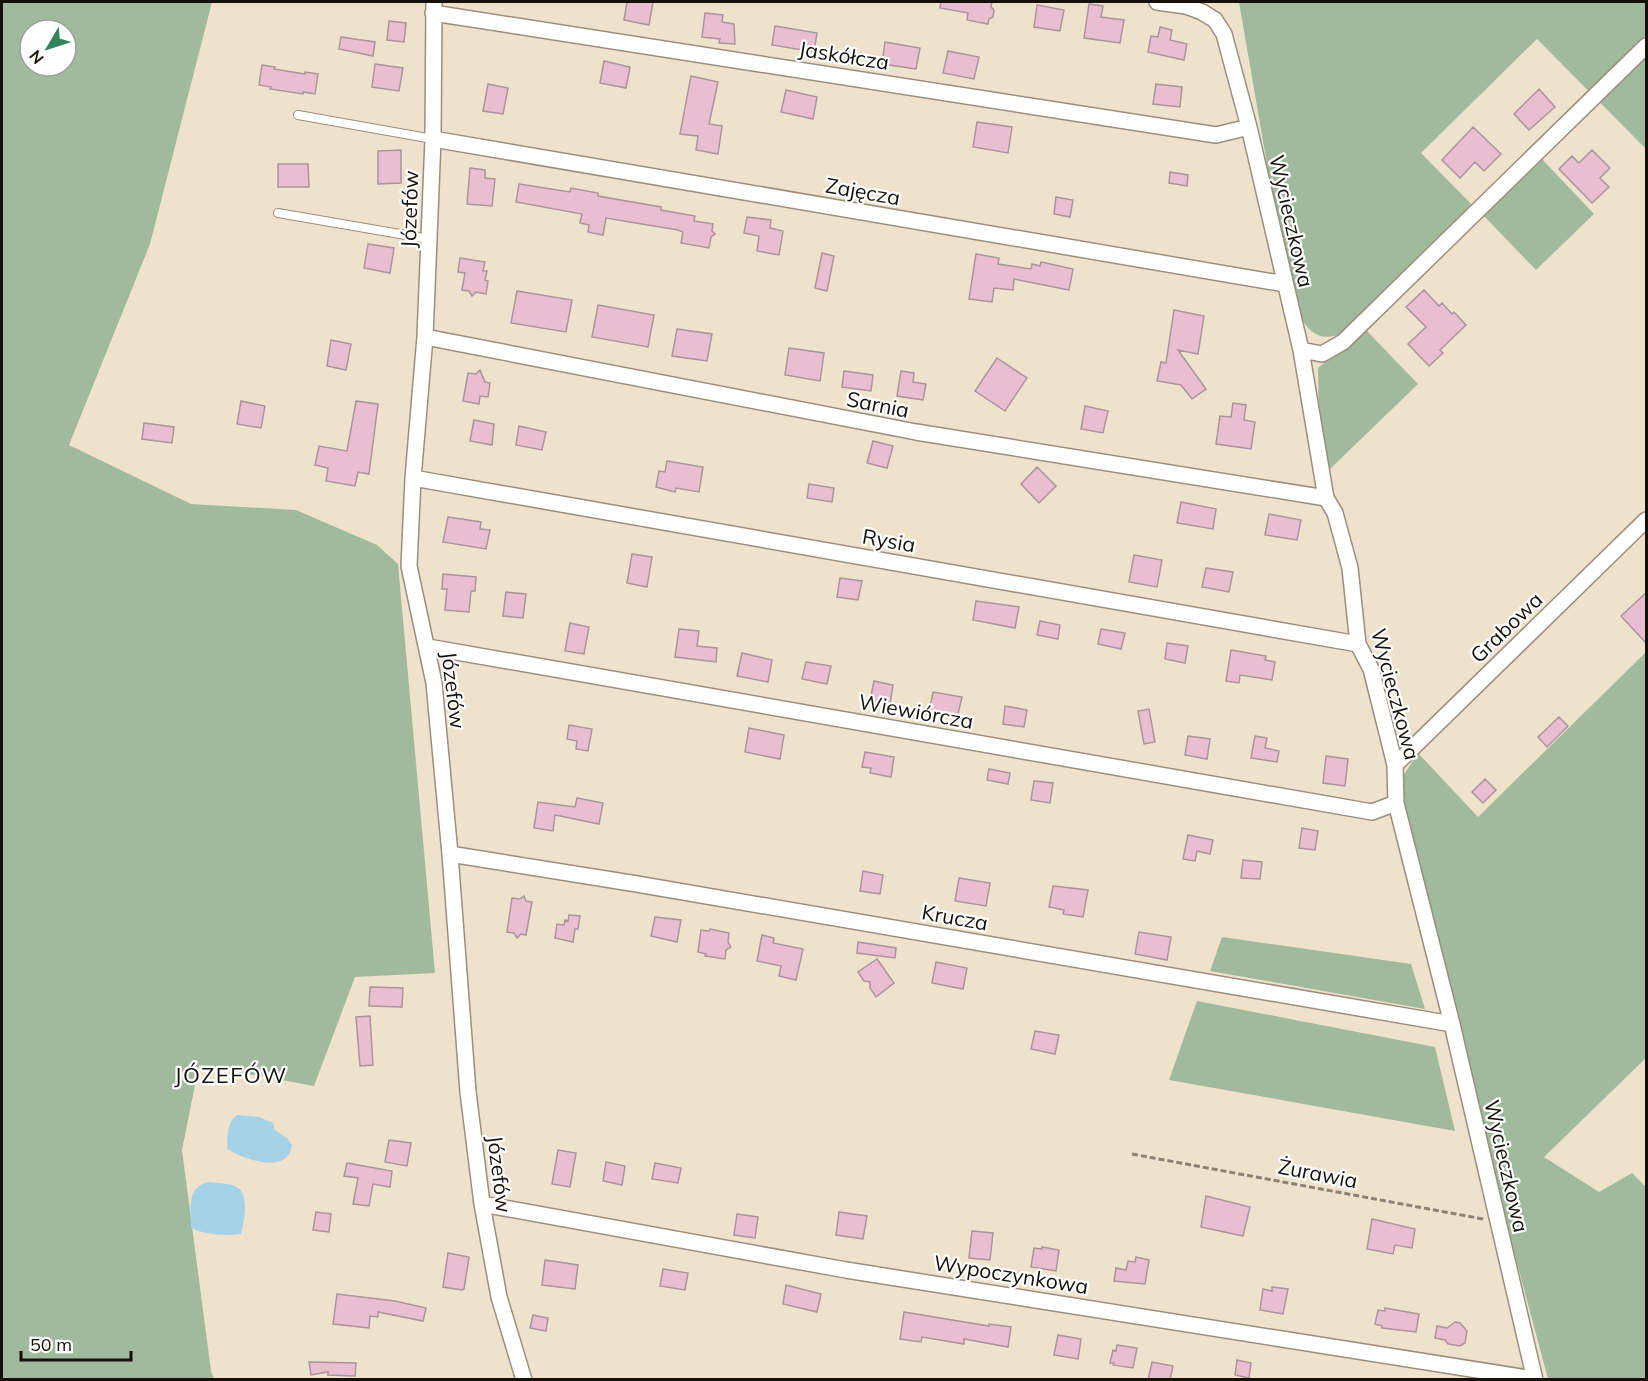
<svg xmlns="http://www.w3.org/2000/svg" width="1648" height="1381" viewBox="0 0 1648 1381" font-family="Mulish,sans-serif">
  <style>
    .green { fill: #a1b99d; fill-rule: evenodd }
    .water { fill: #a6d2e7 }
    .building { fill: #e9bed0; stroke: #ab949d; stroke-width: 1.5 }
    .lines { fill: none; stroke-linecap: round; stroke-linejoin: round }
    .service-casing { stroke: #9b8e7c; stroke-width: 10 }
    .minor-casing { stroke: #9b8e7c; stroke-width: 18 }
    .path { stroke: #8c8274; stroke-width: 3; stroke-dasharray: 6 3; stroke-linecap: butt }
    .service { stroke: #fff; stroke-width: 8 }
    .minor { stroke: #fff; stroke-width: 15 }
    .labels { text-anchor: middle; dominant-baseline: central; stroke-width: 4.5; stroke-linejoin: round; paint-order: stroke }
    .street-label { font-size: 21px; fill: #151009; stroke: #fff }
    .neighbourhood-label { font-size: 22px; letter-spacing: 1.5px; fill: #151009; stroke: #fff }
  </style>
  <rect width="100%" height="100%" fill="#efe2cd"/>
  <path class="green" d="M2,2H212L150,244L69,445L191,504L296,510L377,545L398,564L435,973L355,977L314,1086L199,1065L182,1150L211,1371L214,1379L2,1380ZM30,30H66V66H30Z
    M1239,2H1646V149L1537,39L1421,153L1476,209L1348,330C1307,354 1297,309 1287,280Z
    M1540,157L1594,214L1536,270L1483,215Z
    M1365,329L1418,384L1330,469L1319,422L1318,368Z
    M1646,652V1058L1544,1157L1599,1192L1632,1173L1646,1187V1379H1548C1496,1184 1443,988 1401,790L1403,776L1418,753L1478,817Z
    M1222,937L1411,964L1425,1009L1210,971Z
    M1197,1001L1435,1047L1455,1131L1169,1080Z"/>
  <path class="water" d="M237,1115L259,1117L273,1123L275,1130L287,1138L292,1145C288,1176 244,1159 227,1149C228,1137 226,1123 237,1115Z
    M209,1182C217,1183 230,1183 237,1187C250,1196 244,1222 241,1234C225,1236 206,1235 191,1228C191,1210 186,1186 209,1182Z"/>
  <path class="building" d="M627,2H653L649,25L624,20Z
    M941,2H992L991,7L994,10L993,17L989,19L988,24L967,20L968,13L940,8Z
    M1089,4L1103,6L1101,17L1124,20L1120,43L1084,38Z
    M1037,5L1064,10L1060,31L1034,27Z
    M705,13L723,15L722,22L734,24L735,44L719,43L720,39L702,37Z
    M389,21L406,23L404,42L387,40Z
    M775,26L817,33L814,52L772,45Z
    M1160,27L1172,30L1170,40L1187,44L1184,60L1148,52L1151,36L1158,37Z
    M341,37L375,42L373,56L339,49Z
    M885,42L920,48L916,69L882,64Z
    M948,51L979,57L974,79L943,73Z
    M604,61L630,67L626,88L600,83Z
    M375,64L403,68L399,91L372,87Z
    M262,65L275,67L274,69L305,74V72L318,74L315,94L303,92V94L270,89L271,87L259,85Z
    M691,76L718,82L709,124L722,126L718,154L696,150L698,136L680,134Z
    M488,84L508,88L503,114L483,111Z
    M1156,84L1182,87L1180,107L1153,104Z
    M1539,89L1555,107L1529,130L1514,114Z
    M786,90L817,97L813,119L781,112Z
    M977,122L1012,127L1008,153L973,147Z
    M1473,127L1501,154L1484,171L1475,162L1460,178L1442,160Z
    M401,150V183L378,184V151Z
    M1592,150L1610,168L1600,178L1609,187L1592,203L1559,169L1572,156L1579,163Z
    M278,164H308L309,187H278Z
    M470,168L485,170V178L495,179L492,206L467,204Z
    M1170,172L1188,175L1187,186L1169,183Z
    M519,184L570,192L571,188L598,193V196L661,207V210L695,216L694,221L713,224L712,231L715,234L711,237L709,248L681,243L683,232L678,230L606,218L603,235L588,232L589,225L580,223L582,214L516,202Z
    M1056,197L1073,200L1070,217L1054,214Z
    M747,217L771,220L770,228L783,231L779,255L757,251L759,236L744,233Z
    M368,244L394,248L390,273L364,268Z
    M822,253L834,256L827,291L815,288Z
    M976,254L999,258L998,264L1031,269L1032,264L1040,266L1041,262L1073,269L1069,290L1014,279L1013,290L994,288L992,302L969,299Z
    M460,258L485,262L483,271H487L485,280L488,281L486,294L476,292L472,296L469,291L462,290L465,273L458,272Z
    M1424,290L1439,306L1442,303L1452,314L1454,312L1466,325L1440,350L1443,353L1429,366L1408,344L1426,327L1406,307Z
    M517,291L572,300L566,332L511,323Z
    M598,305L654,315L648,347L592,337Z
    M1174,310L1204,316L1198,354L1178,350L1206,389L1192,399L1181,385L1157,381L1161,362L1166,363Z
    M677,329L712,334L707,361L672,356Z
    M331,340L351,344L346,370L327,366Z
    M789,348L824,353L820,381L785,375Z
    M997,358L1027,378L1005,411L975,391Z
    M480,370L485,382L490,383L488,397L480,396L479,404L463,401L468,373L476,374Z
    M844,371L873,375L871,391L842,387Z
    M901,371L914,373L913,382L926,384L923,400L897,396Z
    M241,401L265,406L261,428L237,424Z
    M356,401L378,404L369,474L358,472L355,486L326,481L328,468L315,465L319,446L347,451Z
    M1233,403L1246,405L1244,420L1255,422L1251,449L1216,444L1220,416L1231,417Z
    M1085,406L1108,411L1103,433L1081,429Z
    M474,420L494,424L492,445L470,441Z
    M144,423L174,427L172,443L142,439Z
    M519,426L546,432L542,450L516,445Z
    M873,441L893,446L887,468L867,463Z
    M667,461L703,467L699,492L676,488L675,492L656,487L659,471L665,472Z
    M1037,467L1056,486L1039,503L1021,484Z
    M809,484L834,488L832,502L807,498Z
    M1181,502L1216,509L1213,529L1177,523Z
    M1269,514L1301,520L1297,540L1265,535Z
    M448,517L481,522L480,529L490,530L486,549L443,542Z
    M632,554L652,557L647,587L627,583Z
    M1134,555L1162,560L1157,587L1129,582Z
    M1206,568L1233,572L1229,592L1202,587Z
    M443,574L476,577L475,591H471L469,612L445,610L447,589H442Z
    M840,578L862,581L858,600L837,597Z
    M506,592L526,594L523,618L503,616Z
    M1647,592V644L1621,616Z
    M976,601L1019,607L1015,628L973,620Z
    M1040,621L1060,625L1058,639L1037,635Z
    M570,623L589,627L584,654L565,651Z
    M679,629L699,631L697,646L717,648L716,662L675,657Z
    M1101,629L1125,633L1121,649L1098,644Z
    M1167,643L1188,646L1185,663L1165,659Z
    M1231,650L1266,656L1265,660L1275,662L1272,680L1240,675L1239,683L1226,681Z
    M742,653L772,660L768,682L737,676Z
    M806,662L831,666L827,684L802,679Z
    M874,681L893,685L890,704L870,701Z
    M933,692L962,697L957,718L929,712Z
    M1005,706L1027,710L1024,727L1003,724Z
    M1149,709L1155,742L1144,744L1138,711Z
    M1559,717L1568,726L1547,747L1538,737Z
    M569,725L592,729L588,751L576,749L577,741L567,739Z
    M749,728L784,735L780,759L745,752Z
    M1188,736L1210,739L1207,759L1185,755Z
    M1255,736L1267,738L1265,748L1279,751L1277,762L1251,758Z
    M865,752L894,757L891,777L870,773L871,768L862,767Z
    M1326,756L1348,759L1345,786L1323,783Z
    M989,769L1010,773L1008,784L987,780Z
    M1485,779L1496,790L1483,803L1472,792Z
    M1034,781L1053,783L1050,803L1031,800Z
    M577,798L603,803L599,824L555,815L553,831L534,828L538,802L575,807Z
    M1302,828L1318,831L1315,850L1299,848Z
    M1188,835L1213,840L1210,854L1197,851L1195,861L1183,859Z
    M1243,860L1262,862L1260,879L1241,878Z
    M863,871L883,875L880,894L860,891Z
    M959,878L990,883L986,906L955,901Z
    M1053,886L1088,890L1083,917L1063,914L1064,910L1049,907Z
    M524,896L526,901L532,902L526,935L521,934L517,938L514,933L507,932L512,898L520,899Z
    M569,915L580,916L578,929H575L573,942L555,938L557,924L564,925L565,920L568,921Z
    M655,917L681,920L677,942L651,936Z
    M710,929L729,933L728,942L731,947L726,950L725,959L705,956L706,954L698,952L701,930L709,931Z
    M1139,932L1171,937L1167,960L1135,954Z
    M762,935L774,938L773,943L803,949L796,980L779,976L781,966L757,961Z
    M858,942L896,948L895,958L857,953Z
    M877,959L894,983L876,997L870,988V982L864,981L858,972Z
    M936,962L967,968L963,989L932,983Z
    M370,987L403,988L402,1007L369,1006Z
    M370,1016L373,1065L360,1066L356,1017Z
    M1035,1031L1059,1035L1055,1054L1031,1049Z
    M389,1140L411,1143L407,1166L385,1162Z
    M558,1150L576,1153L570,1187L552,1184Z
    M606,1162L625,1166L622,1185L603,1181Z
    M347,1163L392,1171L390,1187L373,1184L369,1206L353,1204L358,1178L344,1176Z
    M655,1163L681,1168L678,1183L652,1179Z
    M1206,1196L1250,1207L1243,1236L1201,1227Z
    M316,1212L331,1214L329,1232L313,1230Z
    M839,1212L867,1216L863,1239L836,1235Z
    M737,1214L758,1217L755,1238L734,1235Z
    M1372,1219L1415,1229L1412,1248L1395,1245L1393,1254L1367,1249Z
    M972,1231L993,1233L990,1260L969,1258Z
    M1042,1247L1059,1250L1056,1271L1031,1267L1034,1248L1042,1249Z
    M448,1253L469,1257L464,1289L462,1290L443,1287Z
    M1136,1257L1149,1260L1145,1284L1114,1281L1116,1268L1126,1270L1128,1261L1135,1262Z
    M545,1260L578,1265L575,1289L542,1285Z
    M663,1269L688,1273L685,1290L660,1286Z
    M786,1285L821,1294L817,1312L783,1304Z
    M1272,1287L1288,1289L1283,1314L1260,1310L1263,1289L1272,1291Z
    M337,1294L395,1301L426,1308L423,1321L378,1312V1317L370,1316L369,1328L333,1324Z
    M1385,1308L1419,1314L1416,1332L1382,1328V1326L1375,1324L1378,1310L1385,1311Z
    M904,1312L989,1326V1324L1011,1327L1008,1347L964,1339V1344L922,1337L921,1342L900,1339Z
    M533,1315L548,1318L546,1331L530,1328Z
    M1455,1322L1460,1323L1467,1331L1465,1343L1460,1346L1448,1344L1445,1340L1435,1338L1437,1326L1447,1328Z
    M1058,1335L1081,1339L1078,1359L1054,1355Z
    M1117,1345L1137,1348L1133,1368L1113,1365L1114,1363H1110L1113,1350L1116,1351Z
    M1237,1360L1251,1363L1249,1378L1235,1375Z
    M309,1362L356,1363L355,1376L328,1375V1372L311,1375Z
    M1152,1362L1173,1366L1170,1380H1148Z"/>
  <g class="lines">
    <defs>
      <path id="service" d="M298,115L433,139
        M278,213L429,239"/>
      <path id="minor" d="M434,2L433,139L425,337L413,478L409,566L434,683L450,854L468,1092L482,1204L499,1297L524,1380
        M1157,2L1186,6L1202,12L1215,20L1224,34L1249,127L1301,350L1326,498L1335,513L1350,568L1358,644L1371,669L1395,765L1396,803L1452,1024L1535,1380
        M433,13L1216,135L1249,127
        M433,139L1285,284
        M425,337L916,432L1326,498
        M1301,350L1322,354L1343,342L1646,46
        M413,478L1358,644
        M428,647L1372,812L1396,803
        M1395,765L1646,520
        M450,854L637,884L1452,1024
        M482,1204L846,1270L1534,1379"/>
    </defs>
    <use href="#service" class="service-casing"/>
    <use href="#minor" class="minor-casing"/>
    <path class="path" d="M1132,1154L1483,1219"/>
    <use href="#service" class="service"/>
    <use href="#minor" class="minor"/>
  </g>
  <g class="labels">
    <g class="street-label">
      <text transform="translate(844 55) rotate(9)">Jaskółcza</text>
      <text transform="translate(863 191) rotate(10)">Zajęcza</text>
      <text transform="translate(409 209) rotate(-88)">Józefów</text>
      <text transform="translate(1292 221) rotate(77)">Wycieczkowa</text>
      <text transform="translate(878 404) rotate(11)">Sarnia</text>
      <text transform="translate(889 540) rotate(10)">Rysia</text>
      <text transform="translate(1506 627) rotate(-44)">Grabowa</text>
      <text transform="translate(454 690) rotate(83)">Józefów</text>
      <text transform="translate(1396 694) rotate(75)">Wycieczkowa</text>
      <text transform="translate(916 711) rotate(10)">Wiewiórcza</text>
      <text transform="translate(955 917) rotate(10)">Krucza</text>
      <text transform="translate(1507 1166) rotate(77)">Wycieczkowa</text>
      <text transform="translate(1318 1173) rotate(11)">Żurawia</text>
      <text transform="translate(500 1174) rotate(83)">Józefów</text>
      <text transform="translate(1011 1274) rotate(9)">Wypoczynkowa</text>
    </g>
    <g class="neighbourhood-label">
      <text x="231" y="1075">JÓZEFÓW</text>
    </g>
  </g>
  <rect width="1648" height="1381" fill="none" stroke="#151009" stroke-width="6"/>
  <g transform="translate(48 48) rotate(231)"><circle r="28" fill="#ffffff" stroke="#a19f9d" stroke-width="1.5"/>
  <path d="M0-4.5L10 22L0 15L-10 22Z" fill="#30865a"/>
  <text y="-9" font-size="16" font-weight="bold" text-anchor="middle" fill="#151009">N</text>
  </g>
  <path d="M21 1351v9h110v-9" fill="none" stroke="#151009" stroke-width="3"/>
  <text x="30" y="1351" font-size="18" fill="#151009" stroke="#ffffff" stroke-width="4.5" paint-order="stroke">50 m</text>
</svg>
